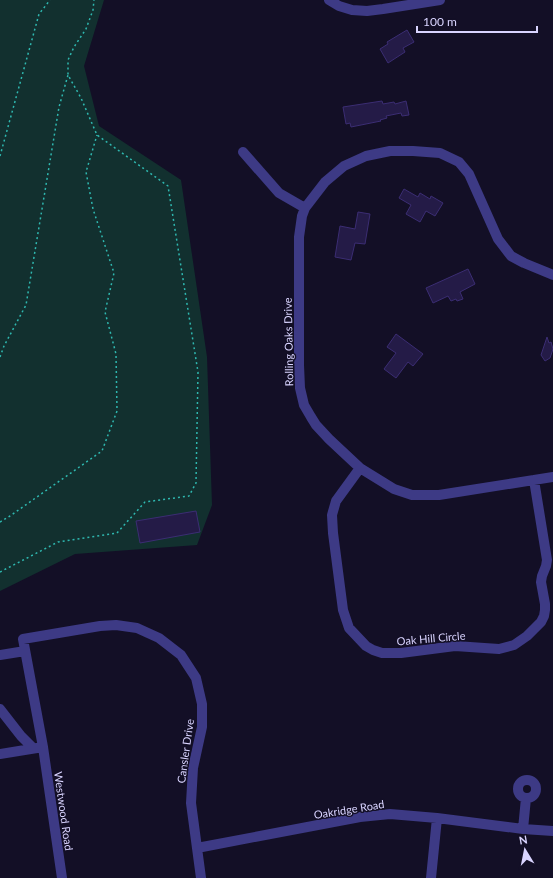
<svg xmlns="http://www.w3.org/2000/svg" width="553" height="878" viewBox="0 0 553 878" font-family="Lato,sans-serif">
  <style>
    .green { fill: #12302f }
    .building { fill: #241b47; stroke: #3b2d73 }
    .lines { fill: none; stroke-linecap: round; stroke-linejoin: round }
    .path { stroke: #2fb8b0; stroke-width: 1.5; stroke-dasharray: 2 3; stroke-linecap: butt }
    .minor { stroke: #3d3a85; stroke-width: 10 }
    .labels { text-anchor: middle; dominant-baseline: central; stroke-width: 3; stroke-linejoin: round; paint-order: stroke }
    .street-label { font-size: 11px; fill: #d9d4ff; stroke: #130f26 }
  </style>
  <rect width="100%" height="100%" fill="#130f26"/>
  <path class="green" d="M0,0H104L84,66L99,126L181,180L207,357L212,505L197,545L75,554L0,591Z"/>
  <path class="building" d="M407,30L414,42L403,48L405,52L388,63L380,49L388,44L387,42Z
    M382,101L383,104L394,102L395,104L406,101L409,115L402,116L401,113L386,116L387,118L380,120L381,121L351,127L350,123L346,124L343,107Z
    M404,189L418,197L420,193L430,199L431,196L443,203L435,216L426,211L420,222L406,214L411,205L399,198Z
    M358,212L370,214L365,244L355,243L351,260L335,257L340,226L355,229Z
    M468,269L475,284L460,292L463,299L457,301L456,299L451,301L448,296L433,303L426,288Z
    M396,334L423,354L413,366L408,362L396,378L384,369L396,353L387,347Z
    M547,337L549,343L551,342L553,349L550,358L545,361L541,355Z
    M196,511L200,532L140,543L136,521Z"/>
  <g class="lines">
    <path class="path" d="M0,156L39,14L50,0
      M0,357L4,346L26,305L59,107L68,75
      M0,522L10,516L102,451L117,411L116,354L105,312L114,273L93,209L86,172L97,135
      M0,572L58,542L117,533L145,502L189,496L196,483L198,372L168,186L97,135L81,98L68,75V60L74,47L86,29L93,10L94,0"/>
    <path class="minor" d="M329,0L339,6L352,10L367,11L383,9L440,0
      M243,152L279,193L305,208
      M553,275L524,263L511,256L498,239L469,174L459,162L440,153L413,151H390L366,156L344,166L325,182L305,208L302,216L299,237V365L300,388L304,405L311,417L316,425L329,439L360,468L394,489L412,495H439L553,477
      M360,468L336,501L332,515L333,533L343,610L349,628L366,646L373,650L382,653H401L455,646L499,649L514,645L527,636L541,622L544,616L545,610V604L541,582L542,576L546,566L547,560L534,480
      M0,655L25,651
      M0,709L21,736L33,748
      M0,754L37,748
      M518 789a9 9 0 1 1 18 0a9 9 0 1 1-18 0Z
      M523,829L526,798
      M197,848L360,817L390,814L437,818L523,829L553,831
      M62,878L43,747L23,639L100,626L116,625L137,628L159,638L181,655L196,678L202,704V727L193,768L191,803L201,878
      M431,878L437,818"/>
  </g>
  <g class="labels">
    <g class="street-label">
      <text transform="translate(288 342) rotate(-91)">Rolling Oaks Drive</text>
      <text transform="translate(431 638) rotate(-5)">Oak Hill Circle</text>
      <text transform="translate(185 751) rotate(-82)">Cansler Drive</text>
      <text transform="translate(349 809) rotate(-9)">Oakridge Road</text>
      <text transform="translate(64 811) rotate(82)">Westwood Road</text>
    </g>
  </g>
  <g transform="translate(525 850) rotate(350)" stroke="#130f26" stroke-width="3" paint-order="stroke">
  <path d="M0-3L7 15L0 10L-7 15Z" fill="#d9d4ff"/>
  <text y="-6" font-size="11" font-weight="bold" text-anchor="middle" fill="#d9d4ff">N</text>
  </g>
  <path d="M417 26v6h120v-6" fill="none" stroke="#d9d4ff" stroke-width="2"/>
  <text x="423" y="26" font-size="12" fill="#d9d4ff" stroke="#130f26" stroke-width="3" paint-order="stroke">100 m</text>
</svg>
